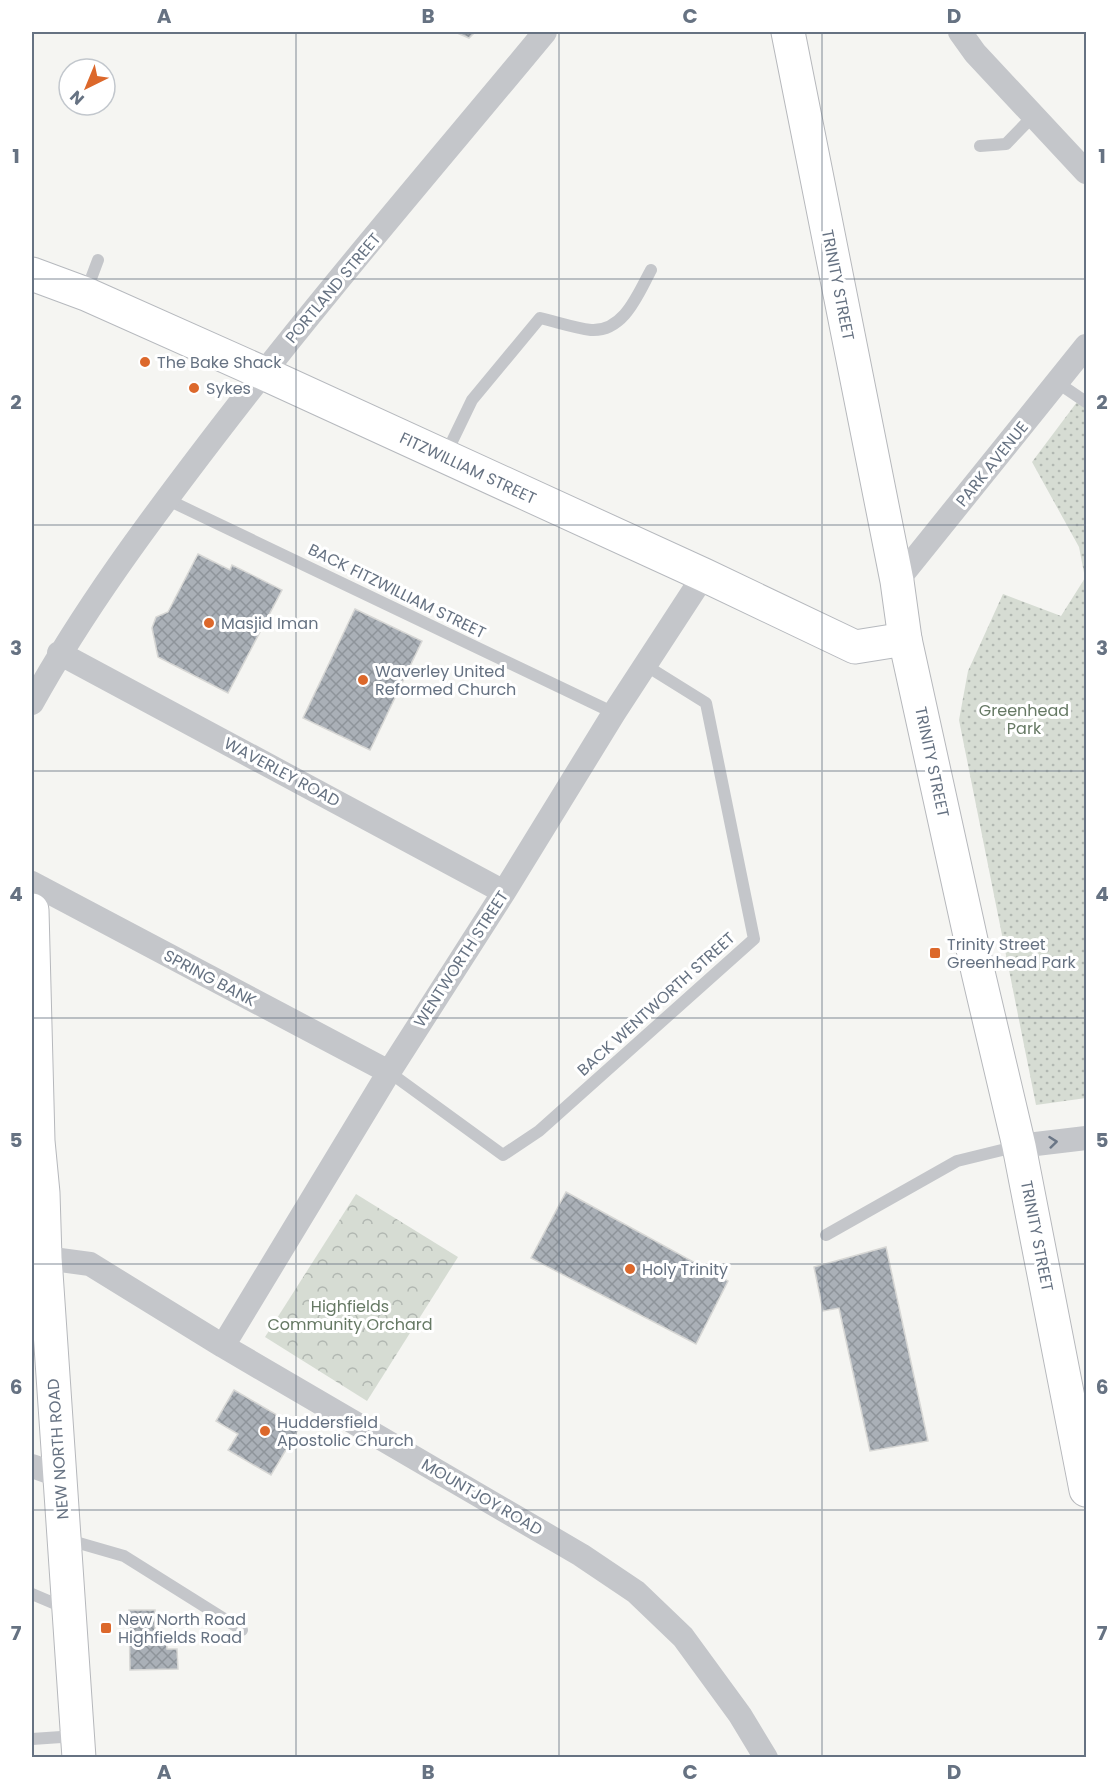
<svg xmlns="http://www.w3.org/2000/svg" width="1118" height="1789" viewBox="0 0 1118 1789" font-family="Poppins,sans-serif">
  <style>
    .forest { fill: url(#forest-crowns) }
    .park { fill: url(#park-dots) }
    .building { fill: url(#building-cross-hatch); stroke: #d7d7d5; stroke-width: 1.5 }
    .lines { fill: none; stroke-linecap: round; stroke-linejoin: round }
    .secondary-casing { stroke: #b6b9be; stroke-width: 35 }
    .highway-casing { stroke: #b6b8bc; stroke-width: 35 }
    .lane { stroke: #c4c6ca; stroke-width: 12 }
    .street { stroke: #c4c6ca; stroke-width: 24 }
    .secondary { stroke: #fff; stroke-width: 33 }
    .highway { stroke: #fff; stroke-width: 33 }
    .oneway { stroke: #6b7686 }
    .grid { fill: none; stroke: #667282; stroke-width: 1.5; stroke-opacity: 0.55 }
    .poi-dot { fill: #dc682b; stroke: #fff; stroke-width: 2 }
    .labels { text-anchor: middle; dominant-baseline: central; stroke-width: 6; stroke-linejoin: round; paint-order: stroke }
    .street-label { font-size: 16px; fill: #667282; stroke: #fff }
    .poi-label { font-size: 16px; fill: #667282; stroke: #fff; text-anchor: start }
    .park-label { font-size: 16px; fill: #667964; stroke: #fff }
    .neatline { fill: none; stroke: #667282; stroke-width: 2 }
    .grid-label { font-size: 20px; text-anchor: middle; font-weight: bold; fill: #667282 }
  </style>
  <defs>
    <pattern id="forest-crowns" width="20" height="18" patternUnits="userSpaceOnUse" patternTransform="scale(1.5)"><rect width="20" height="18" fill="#d6dcd3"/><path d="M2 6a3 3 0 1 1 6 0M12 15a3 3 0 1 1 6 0" fill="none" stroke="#b1b7b1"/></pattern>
    <pattern id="park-dots" width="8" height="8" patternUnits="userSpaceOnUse" patternTransform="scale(1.5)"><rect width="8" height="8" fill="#d6dcd3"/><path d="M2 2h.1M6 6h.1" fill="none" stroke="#b1b7b1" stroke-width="1.8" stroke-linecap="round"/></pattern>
    <pattern id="building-cross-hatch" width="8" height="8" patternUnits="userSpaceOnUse" patternTransform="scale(1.5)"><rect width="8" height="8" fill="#aab0b7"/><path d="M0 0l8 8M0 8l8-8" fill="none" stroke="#8e949a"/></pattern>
  </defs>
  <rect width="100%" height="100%" fill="#f5f5f2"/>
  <path class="forest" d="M356,1194L458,1257L367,1401L265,1337Z"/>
  <path class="park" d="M1086,390V1098L1036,1105L959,720L968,671L1003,594L1061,616L1085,578L1079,547L1032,462Z"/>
  <path class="building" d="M455,32H475L469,38Z
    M198,554L230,570L232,565L282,590L228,693L158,657L152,628L156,617L168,612Z
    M355,609L422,641L370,750L303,718Z
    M566,1192L728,1281L696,1344L531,1258Z
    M886,1247L928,1441L870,1451L839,1308L823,1311L814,1267Z
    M234,1390L299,1428L271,1475L228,1450L238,1434L216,1421Z
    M129,1610H155V1635H166L167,1649H177L178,1669L130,1670Z"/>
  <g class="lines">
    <defs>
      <path id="secondary" d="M32,274L86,294L263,373L704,575L855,647L905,639"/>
      <path id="highway" d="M788,32L897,581L905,639L978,972L1019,1146L1086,1490
        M32,910L38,1141L43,1193L45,1258L79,1758"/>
    </defs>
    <use href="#secondary" class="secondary-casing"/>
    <use href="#highway" class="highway-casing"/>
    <path class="lane" d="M980,146L1006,144L1034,115
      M86,292L98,260
      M1058,383L1086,402
      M445,456L472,400L540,318C557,322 575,328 591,330C624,332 638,294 651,270
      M166,499L614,713
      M389,1072L503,1155L539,1131L754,939L706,703L645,665
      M826,1235L957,1161L1018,1146
      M65,1539L124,1556L242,1630
      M32,1594L65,1608
      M32,1739L76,1736"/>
    <path class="street" d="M960,32L975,53L1086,172
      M897,581L1086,346
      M59,653L504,892
      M32,703C84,609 148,523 213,438C319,299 434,166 545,32
      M32,883L389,1072
      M1019,1146L1086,1138
      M45,1258L90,1264L223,1346L581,1555L636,1592L683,1637L740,1715L766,1758
      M223,1346L389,1072L504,892L614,713L704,575
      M32,1466L60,1476"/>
    <use href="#secondary" class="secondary"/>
    <use href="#highway" class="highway"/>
  </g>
  <defs><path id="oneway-chevron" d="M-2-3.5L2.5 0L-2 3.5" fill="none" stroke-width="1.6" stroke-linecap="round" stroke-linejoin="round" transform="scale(1.5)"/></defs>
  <use class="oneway" href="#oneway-chevron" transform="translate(1053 1142) rotate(-6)"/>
  <path class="grid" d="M296,32V1758M559,32V1758M822,32V1758M32,279H1086M32,525H1086M32,771H1086M32,1018H1086M32,1264H1086M32,1510H1086"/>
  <g class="poi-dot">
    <circle cx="145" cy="362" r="6"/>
    <circle cx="194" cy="388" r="6"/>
    <circle cx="209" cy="623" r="6"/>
    <circle cx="363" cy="680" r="6"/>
    <rect x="929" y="947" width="12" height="12" rx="3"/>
    <circle cx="630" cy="1269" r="6"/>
    <circle cx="265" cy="1431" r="6"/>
    <rect x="100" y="1622" width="12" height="12" rx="3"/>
  </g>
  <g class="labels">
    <g class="street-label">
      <text transform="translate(838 285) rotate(79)">TRINITY STREET</text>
      <text transform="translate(333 288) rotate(-50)">PORTLAND STREET</text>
      <text transform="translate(992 464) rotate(-51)">PARK AVENUE</text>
      <text transform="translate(468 468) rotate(25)">FITZWILLIAM STREET</text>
      <text transform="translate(397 591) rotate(26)">BACK FITZWILLIAM STREET</text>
      <text transform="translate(932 762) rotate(78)">TRINITY STREET</text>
      <text transform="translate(282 772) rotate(28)">WAVERLEY ROAD</text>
      <text transform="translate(461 959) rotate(-57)">WENTWORTH STREET</text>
      <text transform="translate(210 978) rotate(28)">SPRING BANK</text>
      <text transform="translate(656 1004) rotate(-42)">BACK WENTWORTH STREET</text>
      <text transform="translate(1037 1236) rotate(79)">TRINITY STREET</text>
      <text transform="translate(58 1449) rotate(-94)">NEW NORTH ROAD</text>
      <text transform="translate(482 1497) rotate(30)">MOUNTJOY ROAD</text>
    </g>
    <g class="poi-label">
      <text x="157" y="362">The Bake Shack</text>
      <text x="206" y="388">Sykes</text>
      <text x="221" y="623">Masjid Iman</text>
      <text x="375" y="671">Waverley United<tspan x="375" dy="18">Reformed Church</tspan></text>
      <text x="947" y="944">Trinity Street<tspan x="947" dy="18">Greenhead Park</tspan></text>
      <text x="642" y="1269">Holy Trinity</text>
      <text x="277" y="1422">Huddersfield<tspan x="277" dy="18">Apostolic Church</tspan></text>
      <text x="118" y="1619">New North Road<tspan x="118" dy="18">Highfields Road</tspan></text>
    </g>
    <g class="park-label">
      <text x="1024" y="710">Greenhead<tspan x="1024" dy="18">Park</tspan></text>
      <text x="350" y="1306">Highfields<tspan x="350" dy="18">Community Orchard</tspan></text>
    </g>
  </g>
  <rect width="1118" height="1789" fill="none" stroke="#ffffff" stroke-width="66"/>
  <g transform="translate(87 87) rotate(223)"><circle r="28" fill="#ffffff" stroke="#c2c7cd" stroke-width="1.5"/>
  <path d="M0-4.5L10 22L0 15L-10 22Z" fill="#dc682b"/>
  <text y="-9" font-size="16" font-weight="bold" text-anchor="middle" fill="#667282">N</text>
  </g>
  <rect x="33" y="33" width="1052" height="1723" class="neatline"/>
  <g class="grid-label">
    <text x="164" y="23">A</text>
    <text x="428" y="23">B</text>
    <text x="690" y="23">C</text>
    <text x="954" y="23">D</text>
    <text x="16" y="163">1</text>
    <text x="1102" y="163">1</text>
    <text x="16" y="409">2</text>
    <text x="1102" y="409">2</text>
    <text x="16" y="655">3</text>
    <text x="1102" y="655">3</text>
    <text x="16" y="901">4</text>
    <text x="1102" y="901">4</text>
    <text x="16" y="1147">5</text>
    <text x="1102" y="1147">5</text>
    <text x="16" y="1394">6</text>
    <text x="1102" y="1394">6</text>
    <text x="16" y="1640">7</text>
    <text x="1102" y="1640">7</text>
    <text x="164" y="1779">A</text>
    <text x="428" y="1779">B</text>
    <text x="690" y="1779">C</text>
    <text x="954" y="1779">D</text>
  </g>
</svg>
